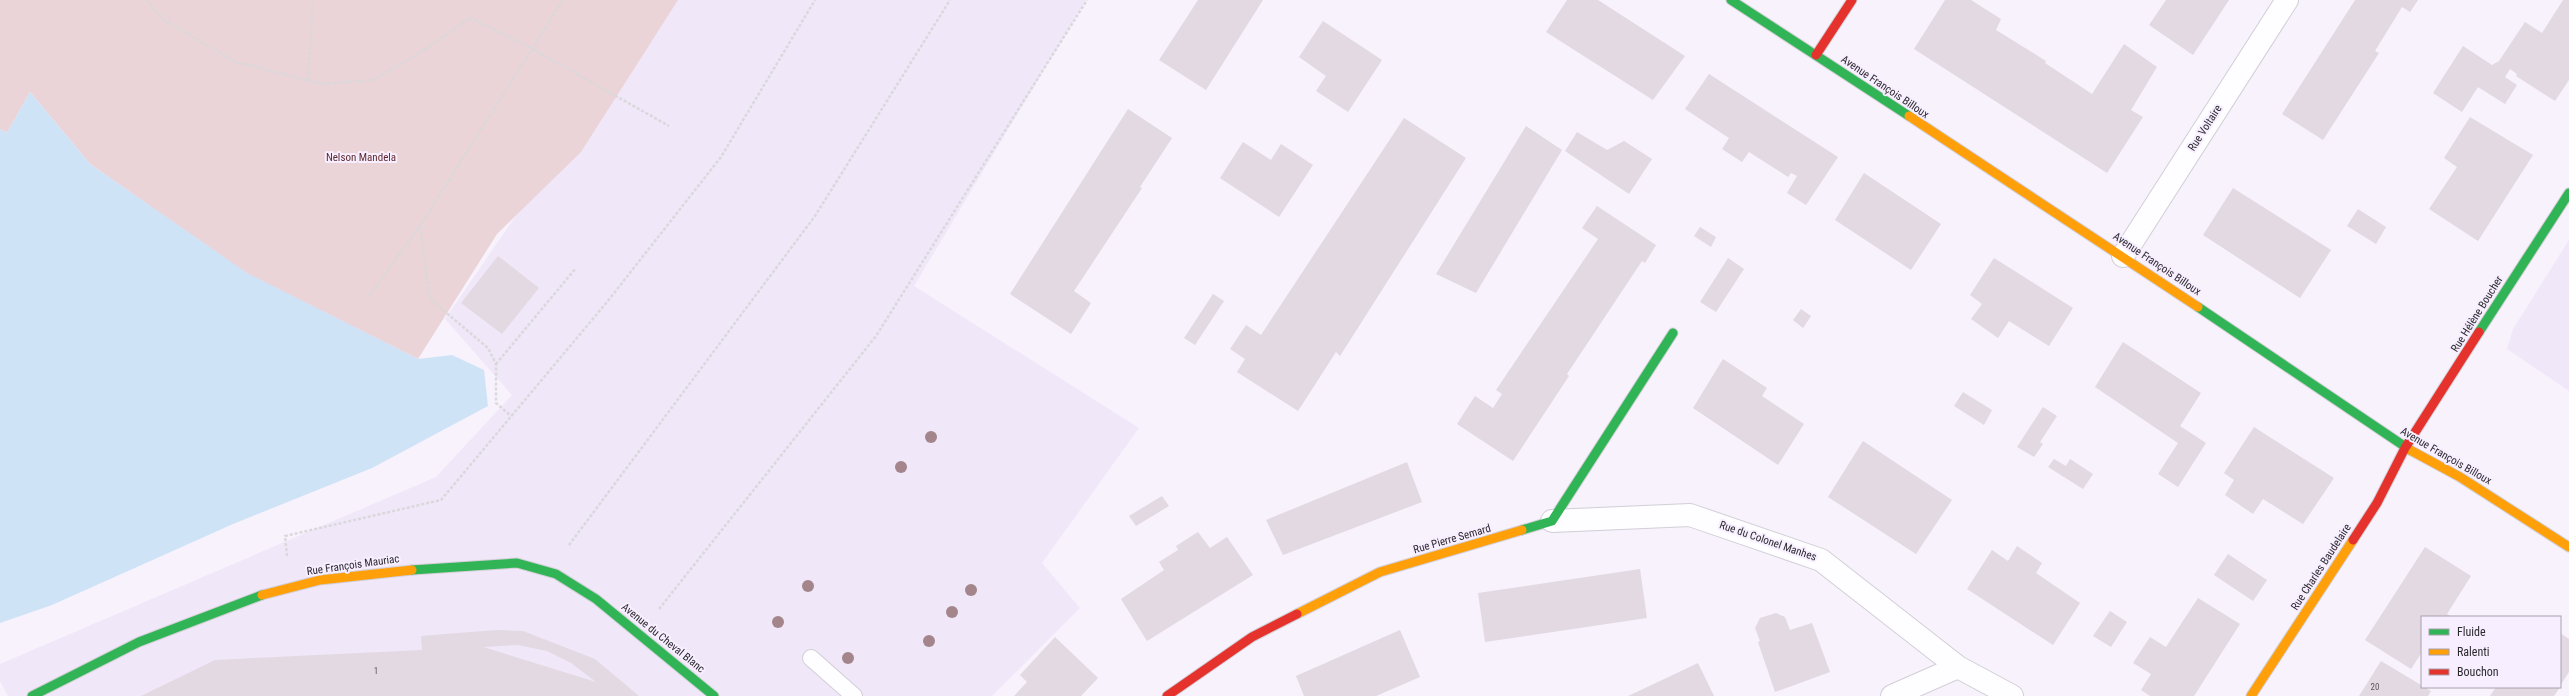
<svg xmlns="http://www.w3.org/2000/svg" width="2569" height="696" viewBox="0 0 2569 696" font-family="'Roboto Condensed',sans-serif">
  <style>
    .built { fill: #f0e7f9 }
    .green { fill: #ebd4d8 }
    .water { fill: #cfe3f7 }
    .building { fill: #e2d9e2; fill-rule: evenodd }
    .lines { fill: none; stroke-linecap: round; stroke-linejoin: round }
    .lane-casing { stroke: #d2cfd6; stroke-width: 18 }
    .street-casing { stroke: #d2cfd6; stroke-width: 24 }
    .fast-casing { stroke: #d2cfd6; stroke-width: 11 }
    .slow-casing { stroke: #d2cfd6; stroke-width: 11 }
    .jam-casing { stroke: #d2cfd6; stroke-width: 11 }
    .path { stroke: #d9d8db; stroke-width: 2.5; stroke-dasharray: 3 2; stroke-linecap: butt }
    .lane { stroke: #fefdff; stroke-width: 16 }
    .street { stroke: #fefdff; stroke-width: 22 }
    .fast { stroke: #30b455; stroke-width: 9 }
    .slow { stroke: #ff9f0a; stroke-width: 9 }
    .jam { stroke: #e5322d; stroke-width: 9 }
    .tree { fill: #a3858b }
    .labels { text-anchor: middle; dominant-baseline: central; stroke-width: 4; stroke-linejoin: round; paint-order: stroke }
    .number-label { font-size: 9px; fill: #5c575e }
    .street-label { font-size: 11px; fill: #2c292f; stroke: #f7efff }
    .park-label { font-size: 11px; fill: #5f2b2e; stroke: #f7efff }
  </style>
  <rect width="100%" height="100%" fill="#f7f2fc"/>
  <path class="built" d="M664,0H1086L914,286L1139,428L1042,563L1080,608L992,696H8L0,681V664L436,477L512,395L445,319Z
    M2569,240V391L2507,349L2513,329Z"/>
  <path class="green" d="M0,0H678L581,152L497,234L418,359L247,274L90,164L30,92L7,133L0,129Z"/>
  <path class="water" d="M30,92L90,164L247,273L418,359L452,355L484,370L488,406L372,468L233,524L52,605L0,623V129L7,133Z"/>
  <path class="building" d="M1198,0H1263L1206,90L1159,60Z
    M1567,0H1598L1685,56L1653,100L1546,32Z
    M1945,0H1971L2001,19L1996,30L2046,61L2045,63L2092,94L2124,44L2157,67L2131,110L2143,117L2107,173L1914,49Z
    M2166,0H2229L2193,55L2149,25Z
    M2355,0H2418L2410,12L2402,7L2375,51L2379,53L2323,140L2282,114Z
    M2563,0H2569V80L2555,101L2516,76L2517,74L2510,69L2505,77L2517,85L2505,104L2478,87L2462,112L2433,93L2463,46L2492,65L2499,61L2525,22L2542,33Z
    M1323,21L1382,60L1348,112L1316,91L1326,76L1299,57Z
    M1709,74L1838,157L1806,205L1787,193L1797,176L1791,173L1788,177L1749,152L1742,162L1722,149L1729,138L1685,109Z
    M1128,109L1172,138L1140,187L1142,188L1074,291L1091,303L1071,334L1010,294Z
    M2470,117L2533,155L2478,241L2429,209L2457,167L2444,158Z
    M1404,118L1466,158L1340,356L1336,352L1298,411L1237,372L1245,359L1230,349L1246,325L1261,335Z
    M1526,126L1562,150L1476,293L1436,274Z
    M1577,132L1607,150L1624,141L1652,159L1629,194L1565,151Z
    M1243,142L1271,160L1281,144L1313,165L1279,217L1220,178Z
    M1864,173L1941,224L1911,270L1835,220Z
    M2233,188L2331,250L2300,298L2203,235Z
    M1597,206L1656,245L1645,263L1642,261L1567,374L1569,376L1513,461L1457,424L1475,396L1493,408L1502,394L1496,390L1598,239L1582,228Z
    M2358,209L2386,227L2376,244L2347,226Z
    M1700,227L1716,237L1711,247L1694,236Z
    M498,256L539,288L502,334L461,303Z
    M1728,258L1744,269L1716,312L1700,302Z
    M1994,258L2073,308L2049,346L2009,321L1998,338L1971,319L1982,304L1970,295Z
    M1213,294L1224,301L1195,345L1184,338Z
    M1801,309L1811,316L1803,328L1793,320Z
    M2123,342L2201,393L2180,426L2206,443L2178,487L2158,474L2178,443L2095,387Z
    M1723,359L1767,388L1762,396L1804,424L1778,465L1693,408Z
    M1963,392L1992,410L1984,425L1954,406Z
    M2043,407L2057,416L2040,442L2043,444L2034,457L2017,447Z
    M2254,427L2334,478L2303,524L2263,499L2253,514L2225,495L2234,480L2224,473Z
    M1863,441L1952,500L1916,554L1828,497Z
    M2054,459L2066,466L2070,459L2093,474L2083,489L2048,467Z
    M1407,462L1422,502L1283,555L1266,520Z
    M1162,496L1169,506L1136,526L1129,516Z
    M1198,532L1210,548L1227,537L1253,575L1147,641L1121,599L1164,570L1159,562L1178,550L1176,546Z
    M2017,546L2042,563L2036,573L2080,603L2053,645L1967,589L1992,550L2008,561Z
    M2425,547L2471,576L2447,614L2452,617H2422V652L2411,669L2365,640Z
    M2228,554L2267,580L2253,601L2214,575Z
    M1640,569L1647,618L1485,642L1478,593Z
    M2198,598L2240,624L2194,696H2150L2141,690L2151,674L2133,663L2150,637L2166,647Z
    M2110,611L2127,622L2111,647L2093,636Z
    M1776,613L1785,617L1790,630L1812,623L1830,672L1775,692L1758,642L1760,641L1755,628L1760,618Z
    M496,630L523,631L595,659L639,696H141L215,660L422,650L421,636ZM518,645L547,651L571,663L596,682L483,647Z
    M1400,630L1420,677L1376,696H1304L1296,676Z
    M2560,633L2569,639V672L2560,686Z
    M1055,637L1098,678L1081,696H1014L1027,682L1020,675Z
    M2381,661L2431,691L2428,696H2359Z
    M1698,663L1714,696H1628L1641,690Z
    M2496,687H2560L2554,696H2490Z"/>
  <g class="lines">
    <defs>
      <path id="lane" d="M811,658L854,696"/>
      <path id="street" d="M2123,256L2287,0
        M1552,521L1690,515L1821,560L1958,667L2012,696
        M1892,696L1958,667"/>
      <path id="fast" d="M1731,0L1909,116
        M2198,307L2410,450
        M2479,332L2569,193
        M1522,530L1552,521L1673,333
        M412,570L517,563L556,574L596,599L714,696
        M32,696L139,642L262,595"/>
      <path id="slow" d="M1909,116L2198,307
        M2410,450L2460,477L2569,547
        M262,595L320,580L412,570
        M1297,614L1380,572L1522,530
        M2251,696L2353,540"/>
      <path id="jam" d="M1816,55L1852,0
        M2353,540L2377,503L2405,448L2479,332
        M1167,696L1252,637L1297,614"/>
    </defs>
    <use href="#lane" class="lane-casing"/>
    <use href="#street" class="street-casing"/>
    <use href="#fast" class="fast-casing"/>
    <use href="#slow" class="slow-casing"/>
    <use href="#jam" class="jam-casing"/>
    <path class="path" d="M146,0L163,19L233,61L322,84L373,80L429,47L470,18L531,48L669,126
      M308,80L313,0
      M420,227L430,299L488,348L496,364V403L511,416
      M369,296L420,226L563,0
      M496,364L576,268
      M569,545L815,216L950,0
      M287,556L285,536L441,500L607,302L721,157L815,0
      M659,609L876,336L1087,0"/>
    <use href="#lane" class="lane"/>
    <use href="#street" class="street"/>
    <use href="#fast" class="fast"/>
    <use href="#slow" class="slow"/>
    <use href="#jam" class="jam"/>
  </g>
  <g class="tree">
    <circle cx="931" cy="437" r="6"/>
    <circle cx="901" cy="467" r="6"/>
    <circle cx="808" cy="586" r="6"/>
    <circle cx="971" cy="590" r="6"/>
    <circle cx="952" cy="612" r="6"/>
    <circle cx="778" cy="622" r="6"/>
    <circle cx="929" cy="641" r="6"/>
    <circle cx="848" cy="658" r="6"/>
  </g>
  <g class="labels">
    <g class="number-label">
      <text x="376" y="671">1</text>
      <text x="2375" y="687">20</text>
    </g>
    <g class="street-label">
      <text transform="translate(1885 87) rotate(34)">Avenue François Billoux</text>
      <text transform="translate(2205 128) rotate(-57)">Rue Voltaire</text>
      <text transform="translate(2157 264) rotate(34)">Avenue François Billoux</text>
      <text transform="translate(2477 314) rotate(-58)">Rue Hélène Boucher</text>
      <text transform="translate(2446 456) rotate(30)">Avenue François Billoux</text>
      <text transform="translate(1452 539) rotate(-16)">Rue Pierre Semard</text>
      <text transform="translate(1768 541) rotate(19)">Rue du Colonel Manhes</text>
      <text transform="translate(353 565) rotate(-8)">Rue François Mauriac</text>
      <text transform="translate(2321 567) rotate(-57)">Rue Charles Baudelaire</text>
      <text transform="translate(663 638) rotate(39)">Avenue du Cheval Blanc</text>
    </g>
    <g class="park-label">
      <text x="361" y="157">Nelson Mandela</text>
    </g>
  </g>
  <rect x="2421" y="616" width="140" height="72" fill="#f7efff" stroke="#a6a0ac"/>
  <rect x="2429" y="629" width="20" height="6" fill="#30b455" stroke="#a6a0ac"/>
  <text x="2457" y="636" font-size="12" fill="#2c292f">Fluide</text>
  <rect x="2429" y="649" width="20" height="6" fill="#ff9f0a" stroke="#a6a0ac"/>
  <text x="2457" y="656" font-size="12" fill="#2c292f">Ralenti</text>
  <rect x="2429" y="669" width="20" height="6" fill="#e5322d" stroke="#a6a0ac"/>
  <text x="2457" y="676" font-size="12" fill="#2c292f">Bouchon</text>
</svg>
